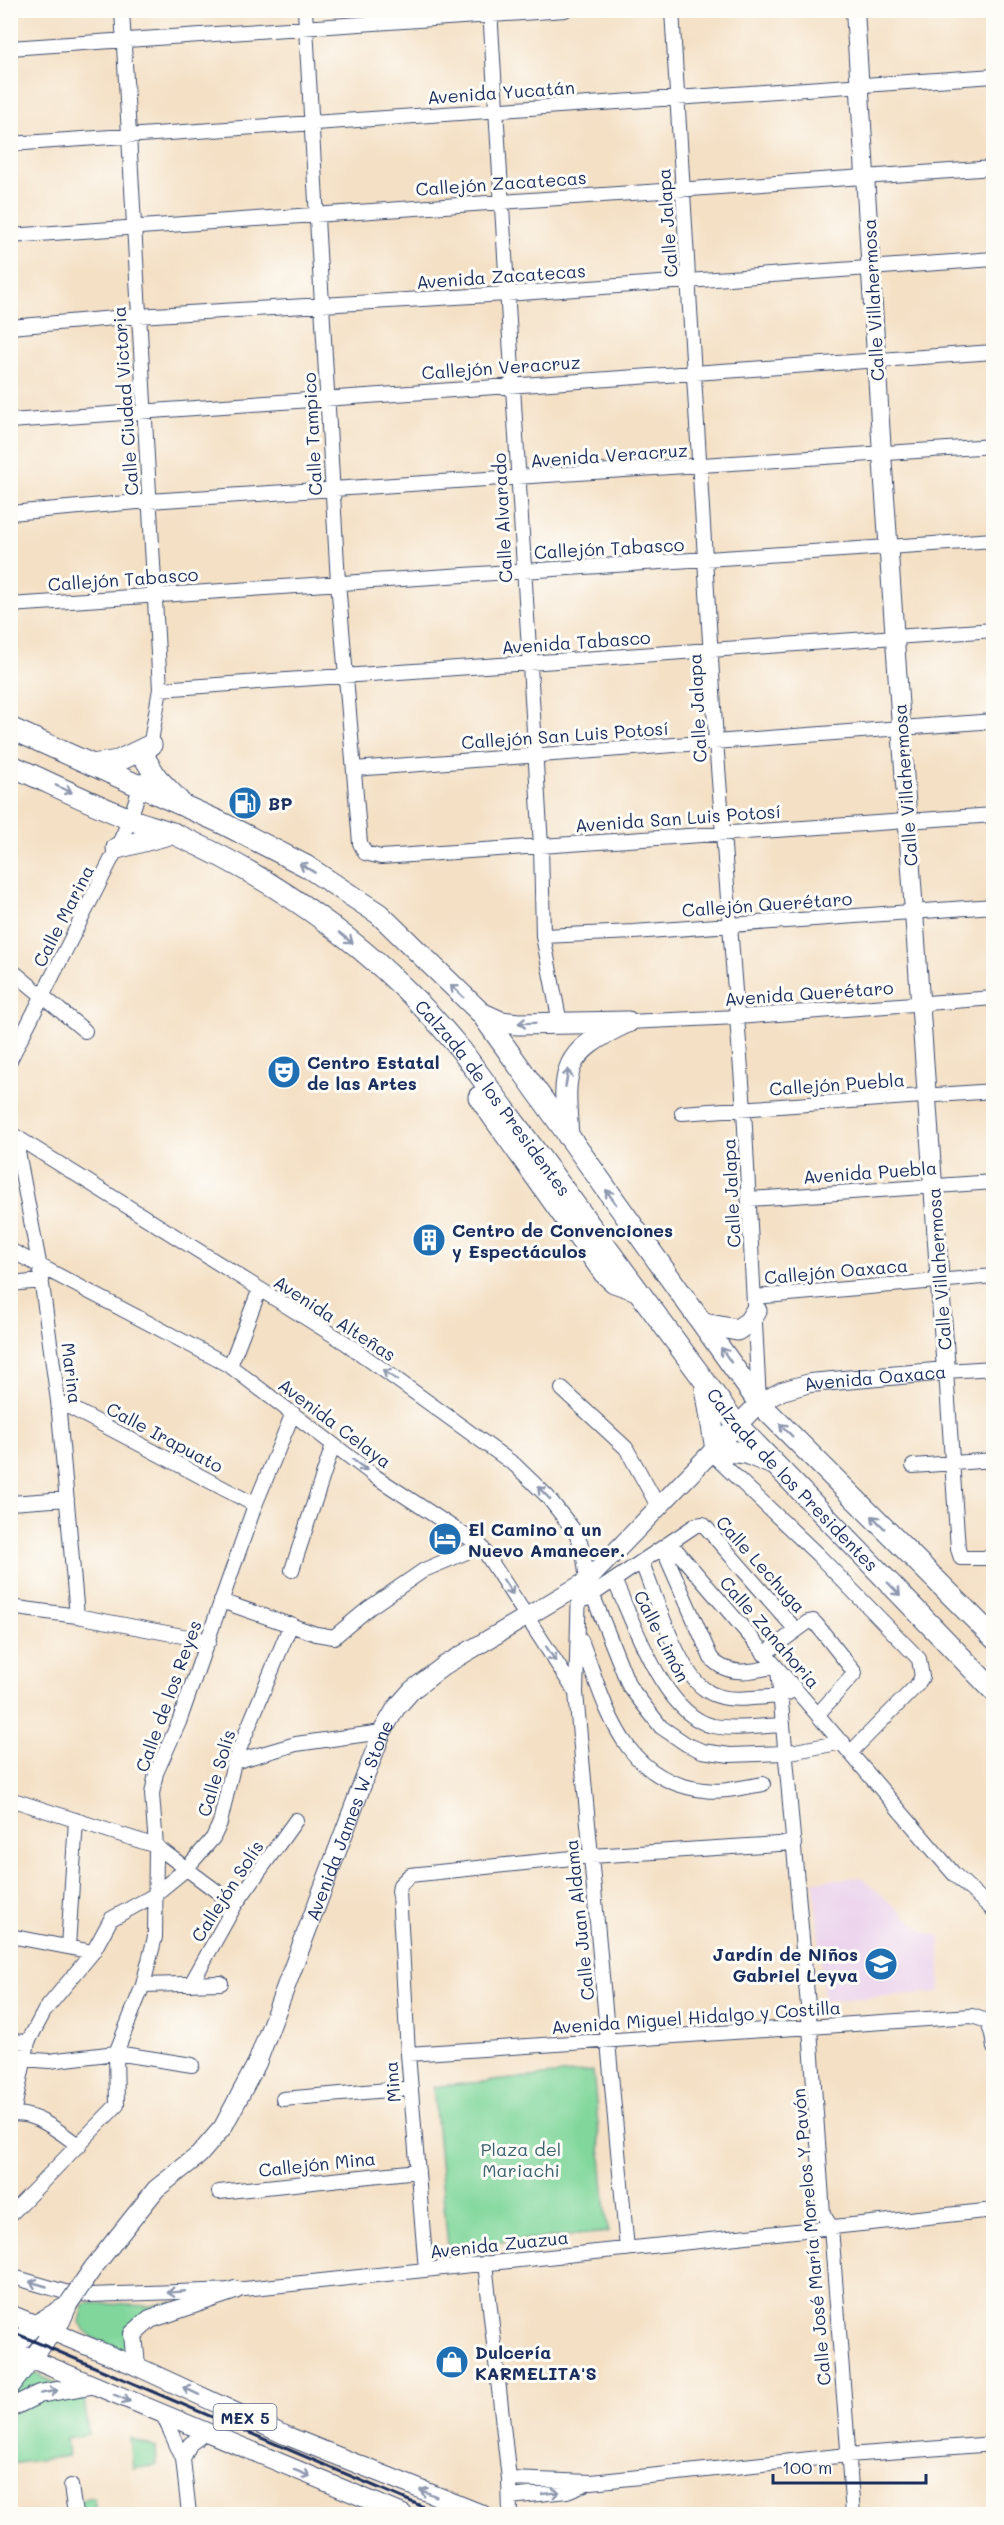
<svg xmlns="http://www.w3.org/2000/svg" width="1004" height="2525" viewBox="0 0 1004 2525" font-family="Mali,sans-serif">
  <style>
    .built { fill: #ebd1ec }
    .green { fill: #81d79b; stroke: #4e837c; stroke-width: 1.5 }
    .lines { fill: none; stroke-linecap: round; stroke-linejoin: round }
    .minor-casing { stroke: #3c4a6d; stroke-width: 16 }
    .major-casing { stroke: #3c4a6d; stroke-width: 20 }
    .highway-casing { stroke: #3c4a6d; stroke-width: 23 }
    .minor { stroke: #fff; stroke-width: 14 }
    .major { stroke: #fff; stroke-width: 18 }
    .highway { stroke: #fff; stroke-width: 21 }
    .rail { stroke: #1b2f5e; stroke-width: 3 }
    .major-bridge-casing { stroke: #3c4a6d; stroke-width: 20; stroke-linecap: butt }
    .major-bridge { stroke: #fff; stroke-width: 18 }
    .oneway { stroke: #8d97ae }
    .labels { text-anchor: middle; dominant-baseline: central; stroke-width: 6; stroke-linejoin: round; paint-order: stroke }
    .shield { fill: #fdfcf7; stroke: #5f6c8c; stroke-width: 1.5 }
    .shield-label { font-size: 16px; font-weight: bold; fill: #1b2f5e }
    .street-label { font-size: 18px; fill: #1b2f5e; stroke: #fdfcf7 }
    .poi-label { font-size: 18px; font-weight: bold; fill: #1b2f5e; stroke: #fdfcf7; text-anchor: start }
    .park-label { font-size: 18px; fill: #3a6170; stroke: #fdfcf7 }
  </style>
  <rect width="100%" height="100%" fill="#fdfcf7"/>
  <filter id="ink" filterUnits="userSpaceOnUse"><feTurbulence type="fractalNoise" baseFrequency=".0167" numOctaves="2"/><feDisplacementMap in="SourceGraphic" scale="12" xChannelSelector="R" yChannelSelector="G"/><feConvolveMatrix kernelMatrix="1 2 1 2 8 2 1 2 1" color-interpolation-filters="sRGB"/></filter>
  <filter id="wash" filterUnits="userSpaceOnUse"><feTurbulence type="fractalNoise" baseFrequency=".008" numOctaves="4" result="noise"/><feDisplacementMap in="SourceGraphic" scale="24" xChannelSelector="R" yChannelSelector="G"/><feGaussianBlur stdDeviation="1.35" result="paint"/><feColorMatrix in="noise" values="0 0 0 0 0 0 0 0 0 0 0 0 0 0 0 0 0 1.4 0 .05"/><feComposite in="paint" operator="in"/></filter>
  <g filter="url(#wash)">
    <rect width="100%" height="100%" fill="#f4e0c5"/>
    <path class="built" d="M861,1877L924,1932L940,1935V1992L824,2001L814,1881Z"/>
    <path class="green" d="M593,2071L608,2232L448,2247L433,2087Z
      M176,2302L148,2314L128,2352C109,2346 89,2341 80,2322L84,2305L88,2303L151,2306Z
      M29,2371L60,2385L11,2403V2396Z
      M84,2395L88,2434L66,2438L68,2456L11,2464V2414L37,2400Z
      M130,2438L156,2448L157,2465L133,2469Z
      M94,2498L96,2514H76L75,2501Z"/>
  </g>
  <g filter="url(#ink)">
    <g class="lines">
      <defs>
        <path id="minor" d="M122,10L160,689L149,753
          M305,10L338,582L360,843L365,853L381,857L994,815
          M490,10L541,846L543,936L560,1023
          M672,10L716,741L744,1109L759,1401
          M10,48L565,10
          M10,144L994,76
          M10,236L994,168
          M10,327L138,316L506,294L994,259
          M10,421L994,352
          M10,513L149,501L994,446
          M10,605L994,540
          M160,689L994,630
          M354,769L994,721
          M543,936L634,932L994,906
          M10,969L85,1031
          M628,1022L738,1017L994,998
          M10,1060L117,848L130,819L142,781
          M682,1113L994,1091
          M10,1133L346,1343L515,1465L547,1496L576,1533L583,1550L587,1581L629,1686L661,1727L686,1744L702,1751L730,1755L785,1753L843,1742
          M15,1136L39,1263L58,1401L77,1616
          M750,1199L994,1182
          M10,1250L230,1366L376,1477L481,1546L576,1693
          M10,1284L42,1281
          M754,1297L994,1276
          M230,1366L259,1291
          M994,1368L946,1371L958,1549L961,1558H994
          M562,1389L626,1448L658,1506
          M58,1401L255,1505
          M712,1454L818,1555L919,1659L922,1677L917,1685L851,1752
          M913,1466L994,1460
          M10,1503L67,1499
          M671,1544L954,1874L994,1911
          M663,1549L711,1658C727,1677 753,1672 775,1666
          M642,1563C654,1593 678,1670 703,1688C716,1699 735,1700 752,1698C764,1697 777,1698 788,1693
          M292,1570L333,1445
          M615,1582C634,1623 664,1715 713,1726C735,1730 760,1726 782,1725
          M579,1587L576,1693L627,2249
          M586,1599L696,1525L703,1524L796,1630
          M221,1601L316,1634L334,1637L369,1608L424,1570L481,1546
          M10,1607L77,1616L209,1641
          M581,1640C606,1705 621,1781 704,1790C723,1793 744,1787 763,1784
          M764,1654L808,1622L813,1621L817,1625L855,1673L818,1714
          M778,1669L810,2028L823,2214L831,2227L853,2514
          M234,1762L296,1744L382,1732
          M10,1799L156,1846L235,1905
          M10,1936L93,1952
          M68,1947L76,1820
          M191,1984L235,1905L296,1820
          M143,1985L221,1983
          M10,2041L28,2042
          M408,2054L972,2016L987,2021L992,2034L994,2048
          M24,2059L49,2061L116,2053L192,2065
          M283,2099L411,2088
          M13,2114L28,2042L45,2010L93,1952L111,1919L153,1896L186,1869L213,1838L220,1823L234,1762L291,1624
          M10,2115C33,2110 62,2133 79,2146
          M219,2192L418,2171
          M10,2215L117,2105L116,2053L143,1985L155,1937L156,1846L152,1794L156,1773L179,1722L255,1505L293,1413
          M485,2263L509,2479L510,2514
          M426,2270L408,2054L399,1892L400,1885L410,1875L591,1856L794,1843
          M10,2276L65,2292L90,2295L235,2290L994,2210
          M164,2417L183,2459L189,2514
          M183,2459L190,2444L205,2433
          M509,2479L592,2482L848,2455L994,2444
          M71,2486L75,2514
          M510,2497L567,2491L587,2483"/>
        <g id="major">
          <path id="s1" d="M93,2268L156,2189L199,2155L223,2127L257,2063L382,1732L396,1708L412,1690L445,1665L587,1581L759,1403L782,1391L810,1383L946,1371L882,454L855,10"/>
          <path d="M10,2314L136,2366L285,2435L482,2514"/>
          <path d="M10,2350L403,2514"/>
          <path d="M10,2354L34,2325L68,2305"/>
          <path d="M136,2366L133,2334L150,2319L235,2290"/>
          <path d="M10,2387L61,2321L69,2303"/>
          <path d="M10,2408L39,2394L91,2385"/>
        </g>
        <g id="highway">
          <path d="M10,728L222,823L306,866L379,914L481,1013L759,1403L994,1638"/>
          <path d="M147,762L157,778L179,801"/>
          <path id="s2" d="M10,765C50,783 90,803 130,819C144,825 160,828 174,834C284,882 385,957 461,1050L737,1425L994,1691"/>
          <path d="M92,765L118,761L151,745"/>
          <path d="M117,848L173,833"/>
          <path d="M481,1013L501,1022L518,1024L628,1022"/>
          <path d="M479,1097L604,1273L614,1282L637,1290"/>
          <path d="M568,1136C563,1069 561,1054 625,1023"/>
          <path d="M704,1324L737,1330L749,1322L756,1311"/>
          <path d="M706,1388L716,1450L746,1453L770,1463"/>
        </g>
      </defs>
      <use href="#minor" class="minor-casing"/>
      <use href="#major" class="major-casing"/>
      <use href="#highway" class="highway-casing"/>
      <use href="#minor" class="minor"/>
      <use href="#major" class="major"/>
      <use href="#highway" class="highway"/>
      <path class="rail" d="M10,2331L440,2514"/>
      <defs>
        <path id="major-bridge" d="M69,2303L93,2268"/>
      </defs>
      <use href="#major-bridge" class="major-bridge-casing"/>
      <use href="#major-bridge" class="major-bridge"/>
    </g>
    <defs><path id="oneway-shaft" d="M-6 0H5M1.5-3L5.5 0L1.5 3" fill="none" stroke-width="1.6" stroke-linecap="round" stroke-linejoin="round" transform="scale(1.5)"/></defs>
    <g class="oneway">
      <use href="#oneway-shaft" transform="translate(64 789) rotate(24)"/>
      <use href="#oneway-shaft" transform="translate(307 868) rotate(-149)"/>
      <use href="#oneway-shaft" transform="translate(346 938) rotate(39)"/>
      <use href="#oneway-shaft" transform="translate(457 991) rotate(-136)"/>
      <use href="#oneway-shaft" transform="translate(527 1023) rotate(179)"/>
      <use href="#oneway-shaft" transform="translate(567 1078) rotate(-80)"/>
      <use href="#oneway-shaft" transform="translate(611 1197) rotate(-125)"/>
      <use href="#oneway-shaft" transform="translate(726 1355) rotate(-125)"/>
      <use href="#oneway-shaft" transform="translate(390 1375) rotate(-145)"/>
      <use href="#oneway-shaft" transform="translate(786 1430) rotate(-135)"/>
      <use href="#oneway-shaft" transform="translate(360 1465) rotate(37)"/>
      <use href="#oneway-shaft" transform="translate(544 1493) rotate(-134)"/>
      <use href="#oneway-shaft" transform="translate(878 1522) rotate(-135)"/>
      <use href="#oneway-shaft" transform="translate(508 1587) rotate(57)"/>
      <use href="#oneway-shaft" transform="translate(894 1589) rotate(46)"/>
      <use href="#oneway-shaft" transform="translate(551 1654) rotate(57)"/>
      <use href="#oneway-shaft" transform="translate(38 2284) rotate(-164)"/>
      <use href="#oneway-shaft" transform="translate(176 2292) rotate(175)"/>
      <use href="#oneway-shaft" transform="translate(191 2391) rotate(-155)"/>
      <use href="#oneway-shaft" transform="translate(49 2392) rotate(-10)"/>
      <use href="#oneway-shaft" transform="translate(122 2398) rotate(23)"/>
      <use href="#oneway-shaft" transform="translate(302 2473) rotate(22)"/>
      <use href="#oneway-shaft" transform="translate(428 2493) rotate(-158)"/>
      <use href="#oneway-shaft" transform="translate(551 2493) rotate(-7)"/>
    </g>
  </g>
  <defs>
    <symbol id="fuel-disc" viewBox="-11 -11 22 22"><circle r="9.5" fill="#1f6fb2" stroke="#fdfcf7"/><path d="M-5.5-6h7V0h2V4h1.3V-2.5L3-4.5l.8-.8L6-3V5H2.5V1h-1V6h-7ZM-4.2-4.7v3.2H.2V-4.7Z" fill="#fff"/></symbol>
    <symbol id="theatre-disc" viewBox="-11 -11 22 22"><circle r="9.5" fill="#1f6fb2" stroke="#fdfcf7"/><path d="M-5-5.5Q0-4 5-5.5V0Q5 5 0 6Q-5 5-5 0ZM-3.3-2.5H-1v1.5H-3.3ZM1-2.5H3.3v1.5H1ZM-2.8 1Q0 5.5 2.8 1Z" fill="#fff"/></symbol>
    <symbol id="building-disc" viewBox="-11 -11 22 22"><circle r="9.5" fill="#1f6fb2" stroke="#fdfcf7"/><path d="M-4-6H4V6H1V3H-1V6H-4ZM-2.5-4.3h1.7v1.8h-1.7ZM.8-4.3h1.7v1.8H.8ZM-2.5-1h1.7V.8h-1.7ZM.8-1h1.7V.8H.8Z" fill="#fff"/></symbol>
    <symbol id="hotel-disc" viewBox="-11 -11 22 22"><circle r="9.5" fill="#1f6fb2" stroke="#fdfcf7"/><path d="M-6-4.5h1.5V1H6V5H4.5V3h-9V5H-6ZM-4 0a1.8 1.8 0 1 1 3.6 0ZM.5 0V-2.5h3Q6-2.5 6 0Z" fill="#fff"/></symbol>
    <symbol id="school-disc" viewBox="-11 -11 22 22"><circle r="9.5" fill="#1f6fb2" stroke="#fdfcf7"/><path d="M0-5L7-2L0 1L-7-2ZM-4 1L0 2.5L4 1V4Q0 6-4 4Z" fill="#fff"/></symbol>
    <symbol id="shop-disc" viewBox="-11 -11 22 22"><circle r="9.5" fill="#1f6fb2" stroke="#fdfcf7"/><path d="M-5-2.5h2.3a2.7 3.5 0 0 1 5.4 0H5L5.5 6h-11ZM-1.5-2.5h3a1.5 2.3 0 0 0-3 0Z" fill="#fff"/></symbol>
  </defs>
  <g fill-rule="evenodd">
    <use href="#fuel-disc" x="226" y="784" width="38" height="38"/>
    <use href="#theatre-disc" x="265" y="1053" width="38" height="38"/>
    <use href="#building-disc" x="410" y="1221" width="38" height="38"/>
    <use href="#hotel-disc" x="426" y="1520" width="38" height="38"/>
    <use href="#school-disc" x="862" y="1945" width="38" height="38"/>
    <use href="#shop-disc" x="433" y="2343" width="38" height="38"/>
  </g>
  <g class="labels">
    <rect class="shield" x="213.5" y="2404" width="63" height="26" rx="4.5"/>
    <g class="shield-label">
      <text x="245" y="2417">MEX 5</text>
    </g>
    <g class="street-label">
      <text transform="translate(501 92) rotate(-4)">Avenida Yucatán</text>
      <text transform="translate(501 183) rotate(-4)">Callejón Zacatecas</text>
      <text transform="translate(667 223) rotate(-94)">Calle Jalapa</text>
      <text transform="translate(501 276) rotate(-4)">Avenida Zacatecas</text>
      <text transform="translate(873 300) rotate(-93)">Calle Villahermosa</text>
      <text transform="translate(501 367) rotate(-4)">Callejón Veracruz</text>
      <text transform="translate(125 401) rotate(-94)">Calle Ciudad Victoria</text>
      <text transform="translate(312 434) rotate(-93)">Calle Tampico</text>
      <text transform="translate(609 455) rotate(-4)">Avenida Veracruz</text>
      <text transform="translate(502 518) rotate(-93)">Calle Alvarado</text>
      <text transform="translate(609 548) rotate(-3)">Callejón Tabasco</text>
      <text transform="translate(123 579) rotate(-4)">Callejón Tabasco</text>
      <text transform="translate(576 642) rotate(-4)">Avenida Tabasco</text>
      <text transform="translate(697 708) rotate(-93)">Calle Jalapa</text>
      <text transform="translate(565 735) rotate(-4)">Callejón San Luis Potosí</text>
      <text transform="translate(905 785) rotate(-94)">Calle Villahermosa</text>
      <text transform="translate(678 818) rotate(-4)">Avenida San Luis Potosí</text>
      <text transform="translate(767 904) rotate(-4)">Callejón Querétaro</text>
      <text transform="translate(63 916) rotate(-63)">Calle Marina</text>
      <text transform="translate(809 993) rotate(-4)">Avenida Querétaro</text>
      <text transform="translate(837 1084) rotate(-4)">Callejón Puebla</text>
      <text stroke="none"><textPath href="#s2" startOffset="598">Calzada de los Presidentes</textPath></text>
      <text transform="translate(870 1172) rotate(-4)">Avenida Puebla</text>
      <text transform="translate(731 1193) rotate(-93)">Calle Jalapa</text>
      <text transform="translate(939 1269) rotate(-94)">Calle Villahermosa</text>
      <text transform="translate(836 1271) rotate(-5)">Callejón Oaxaca</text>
      <text transform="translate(335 1318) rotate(33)">Avenida Alteñas</text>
      <text transform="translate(72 1373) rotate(83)">Marina</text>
      <text stroke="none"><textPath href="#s1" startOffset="1245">Avenida Oaxaca</textPath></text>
      <text transform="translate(335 1423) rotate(37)">Avenida Celaya</text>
      <text transform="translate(165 1437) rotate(28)">Calle Irapuato</text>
      <text stroke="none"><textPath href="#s2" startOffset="1084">Calzada de los Presidentes</textPath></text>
      <text transform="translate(761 1564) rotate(48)">Calle Lechuga</text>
      <text transform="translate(770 1632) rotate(49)">Calle Zanahoria</text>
      <text transform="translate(662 1636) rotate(63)">Calle Limón</text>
      <text transform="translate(168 1696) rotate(-70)">Calle de los Reyes</text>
      <text transform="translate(216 1773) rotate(-73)">Calle Solís</text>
      <text stroke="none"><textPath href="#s1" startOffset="525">Avenida James W. Stone</textPath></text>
      <text transform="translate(227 1891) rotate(-57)">Callejón Solís</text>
      <text transform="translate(579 1920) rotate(-96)">Calle Juan Aldama</text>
      <text transform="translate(696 2017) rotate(-4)">Avenida Miguel Hidalgo y Costilla</text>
      <text transform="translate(392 2082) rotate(-95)">Mina</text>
      <text transform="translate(317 2164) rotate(-6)">Callejón Mina</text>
      <text transform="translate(811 2237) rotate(-95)">Calle José María Morelos Y Pavón</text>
      <text transform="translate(499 2244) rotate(-6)">Avenida Zuazua</text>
    </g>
    <g class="poi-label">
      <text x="268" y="803">BP</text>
      <text x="307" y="1062">Centro Estatal<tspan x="307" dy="21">de las Artes</tspan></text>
      <text x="452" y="1230">Centro de Convenciones<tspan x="452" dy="21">y Espectáculos</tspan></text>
      <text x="468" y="1529">El Camino a un<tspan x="468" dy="21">Nuevo Amanecer.</tspan></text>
      <text x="858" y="1954" text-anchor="end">Jardín de Niños<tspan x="858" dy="21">Gabriel Leyva</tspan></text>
      <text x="475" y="2352">Dulcería<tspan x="475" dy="21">KARMELITA'S</tspan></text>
    </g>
    <g class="park-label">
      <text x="521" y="2149">Plaza del<tspan x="521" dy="21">Mariachi</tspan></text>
    </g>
  </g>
  <rect width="1004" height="2525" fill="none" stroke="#fdfcf7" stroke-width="36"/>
  <path d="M773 2474v9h153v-9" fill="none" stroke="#1b2f5e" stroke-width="3"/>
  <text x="782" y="2474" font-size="18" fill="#1b2f5e" stroke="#fdfcf7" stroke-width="4.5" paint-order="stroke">100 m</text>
</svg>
